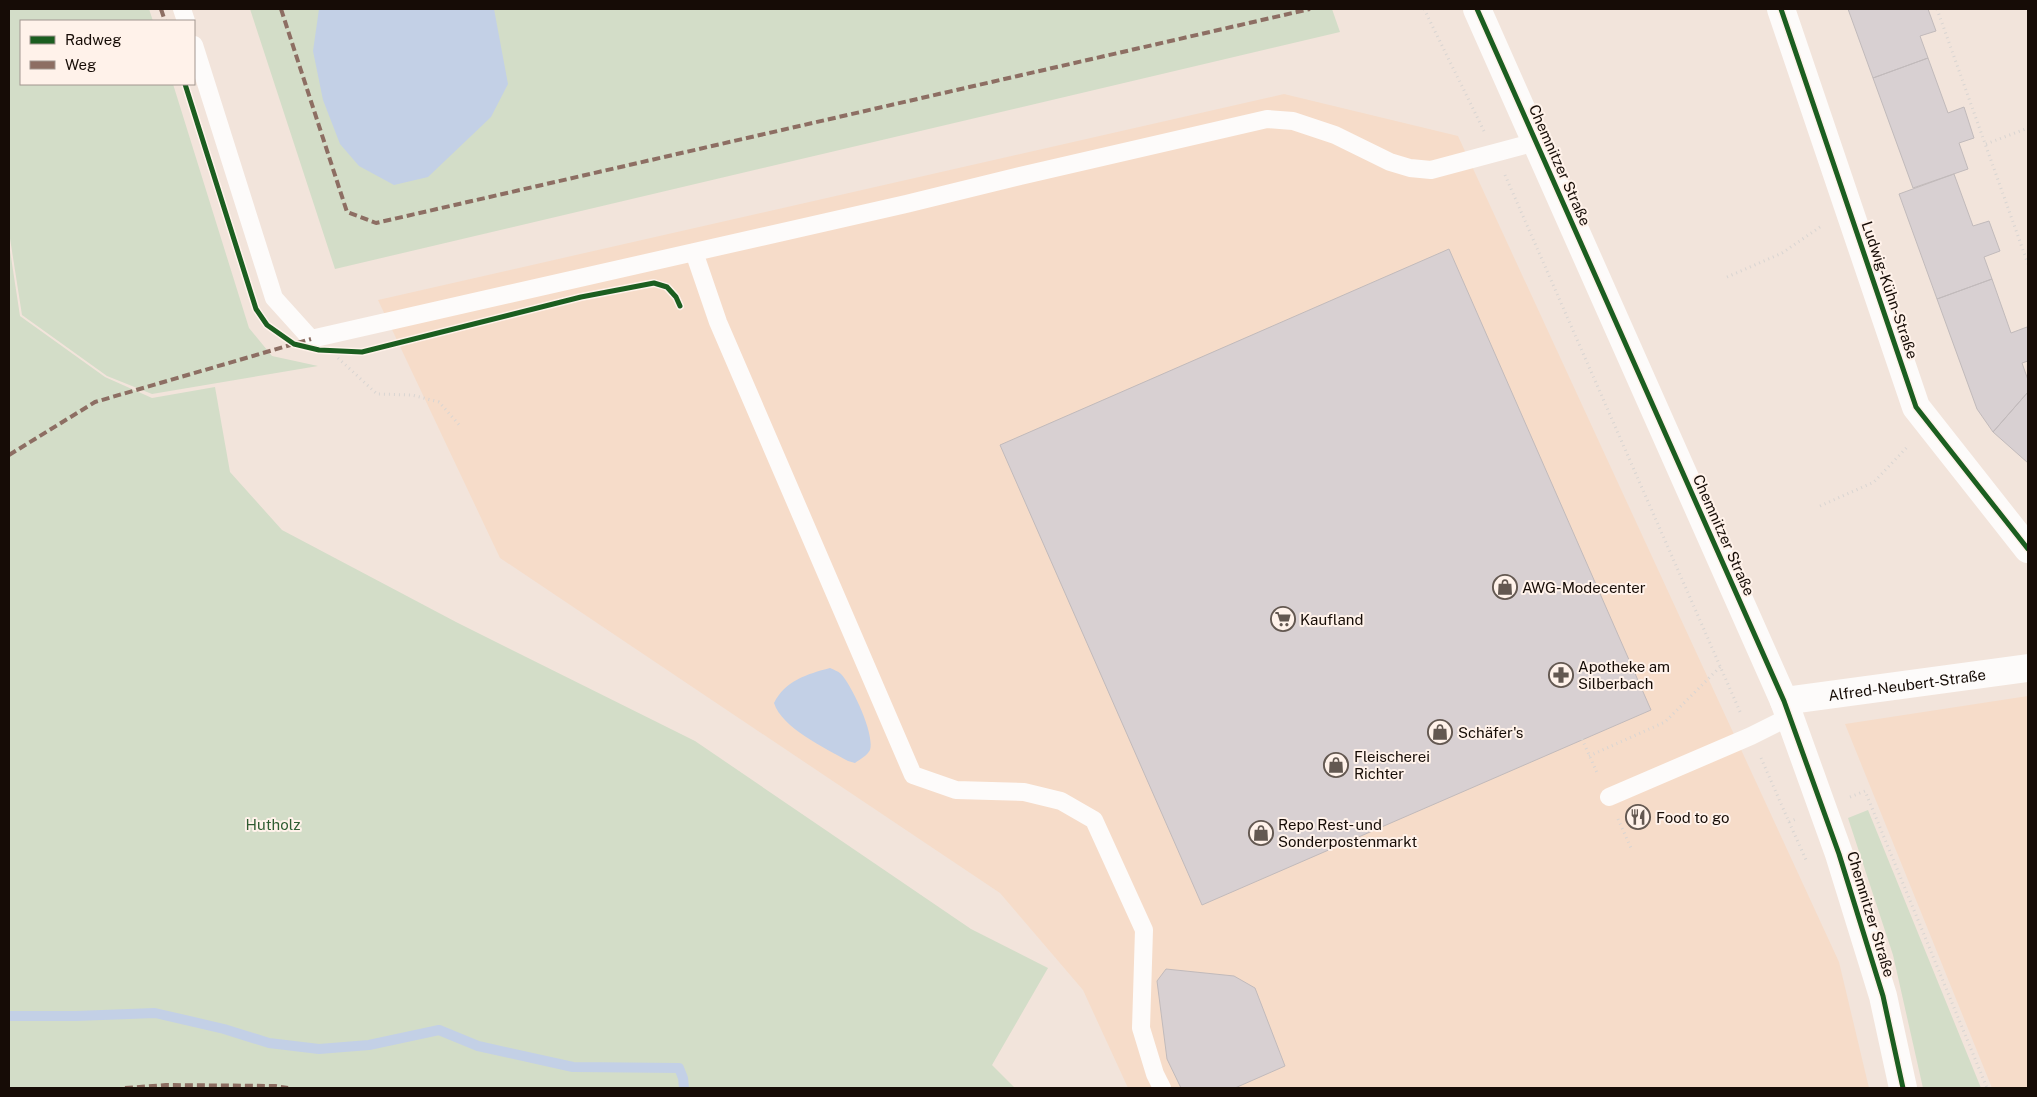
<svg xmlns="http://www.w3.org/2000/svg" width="2037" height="1097" viewBox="0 0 2037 1097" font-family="'Public Sans',sans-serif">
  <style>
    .built { fill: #f6dcc9 }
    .green { fill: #d3ddc8 }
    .water { fill: #c3d0e6 }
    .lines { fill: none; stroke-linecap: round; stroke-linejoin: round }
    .stream { stroke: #c3d0e6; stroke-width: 10 }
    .building { fill: #d8d0d2; stroke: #c1babb }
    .path { stroke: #d9d5d2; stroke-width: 3; stroke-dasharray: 1 4; stroke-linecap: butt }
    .lane { stroke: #fdfbfa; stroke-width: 18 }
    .street { stroke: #fdfbfa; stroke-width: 28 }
    .secondary { stroke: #fdfbfa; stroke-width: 28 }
    .quiet { stroke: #8d6e63; stroke-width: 4; stroke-dasharray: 8 4; stroke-linecap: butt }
    .cycleway-casing { stroke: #fff2ea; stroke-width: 8 }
    .cycleway { stroke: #1b5e20; stroke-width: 5 }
    .labels { text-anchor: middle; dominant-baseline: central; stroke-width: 4; stroke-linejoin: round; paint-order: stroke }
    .street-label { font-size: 15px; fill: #160c06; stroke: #fff2ea }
    .poi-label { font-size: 15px; fill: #160c06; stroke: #fff2ea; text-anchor: start }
    .park-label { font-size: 15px; fill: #2f5c31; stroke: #fff2ea }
  </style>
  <rect width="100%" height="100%" fill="#f2e4db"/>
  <path class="built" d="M1284,94L1458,136L1839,962L1869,1088H1128L1083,990L1000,893L500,558L378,300Z
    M2028,696V1088H1992L1845,724Z"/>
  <path class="green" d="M9,9H149L153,21H21V84H173L249,328L272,356L318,366L152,394L107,376L22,315L9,232Z
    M250,9H1332L1340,32L335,269Z
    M9,244L20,316L105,377L152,398L215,387L230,472L282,530L456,622L695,741L971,929L1048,968L992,1065L1015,1088H9Z
    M1868,810L1981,1088H1923L1893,955L1848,818Z"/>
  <path class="water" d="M319,9H494L508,84L491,117L428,177L394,185L359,166L340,144L323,100L313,51Z
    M830,668C834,670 838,671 841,674C852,686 875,734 870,750C867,756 860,759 855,763L848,761C825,748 782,728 774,703C785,681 807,674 830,668Z"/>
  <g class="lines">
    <path class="stream" d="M9,1016H76L155,1013L224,1029L269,1043L319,1049L369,1045L439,1030L478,1046L573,1067L679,1068L683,1078L684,1088"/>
  </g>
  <path class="building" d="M1848,9H1928L1936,31L1920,36L1928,58L1873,78Z
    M1928,58L1948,113L1964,107L1974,138L1959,143L1968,169L1913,188L1873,78Z
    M1954,174L1973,226L1989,221L2000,251L1984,257L1992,279L1937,299L1899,194Z
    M1449,249L1651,710L1202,905L1000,445Z
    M1992,279L2011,333L2027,327L2028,330V361L2022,363L2028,380V392L1993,432L1977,409L1937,299Z
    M2028,392V463L1993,432Z
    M1641,806L1648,822L1636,828L1628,812Z
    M1166,969L1234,976L1255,988L1285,1066L1235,1088H1181L1167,1059L1157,981Z"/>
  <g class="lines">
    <path class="path" d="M1424,9L1484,131
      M1937,9L2028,264
      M1986,144L2028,128
      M1505,175L1741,714
      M1727,277L1782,253L1823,225
      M338,358L377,394L412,395L439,402L461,427
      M1820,506L1874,482L1909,445
      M1582,739L1598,775
      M1589,756L1665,722L1720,667
      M1761,758L1789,822L1796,819
      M1850,797L1865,791L1987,1088
      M1618,819L1631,848
      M1789,822L1807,862"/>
    <path class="lane" d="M182,9L186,21
      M194,45L274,298L311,339L906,204L1020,176L1267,119L1293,121L1335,135L1390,162L1410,168L1431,170L1536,142
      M694,252L718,322L913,775L956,790L1024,792L1061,801L1094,820L1144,930L1141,1028L1155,1074L1162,1088
      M1609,797L1751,736L1789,717"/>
    <g class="street">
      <path d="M1781,9L1916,407L2028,549"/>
      <path id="s1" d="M1784,701L2028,668"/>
    </g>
    <path class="secondary" d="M1477,9L1784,701L1839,854L1883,996L1903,1088"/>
    <path class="quiet" d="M161,9L165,21
      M281,9L347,212L376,223L1310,9
      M9,455L95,402L311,339
      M125,1088L166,1085L275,1086L288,1088"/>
    <defs>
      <path id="cycleway" d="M1477,9L1784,701L1839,854L1883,996L1903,1088
        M1781,9L1916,407L2028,549
        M185,84L256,309L267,325L294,344L319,350L362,352L581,297L654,283L667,287L676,297L680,306"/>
    </defs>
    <use href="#cycleway" class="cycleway-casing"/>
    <use href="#cycleway" class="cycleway"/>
  </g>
  <defs>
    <symbol id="shop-ring" viewBox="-11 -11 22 22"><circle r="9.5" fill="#fff2ea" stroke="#635851" stroke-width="1.5"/><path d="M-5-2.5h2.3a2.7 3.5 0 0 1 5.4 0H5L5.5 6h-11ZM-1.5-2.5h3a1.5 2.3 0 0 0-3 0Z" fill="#635851"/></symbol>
    <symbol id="supermarket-ring" viewBox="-11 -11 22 22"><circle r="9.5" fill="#fff2ea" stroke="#635851" stroke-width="1.5"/><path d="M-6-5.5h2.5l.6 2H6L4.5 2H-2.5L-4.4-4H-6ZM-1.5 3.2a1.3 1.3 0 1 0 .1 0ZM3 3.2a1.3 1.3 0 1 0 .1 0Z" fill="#635851"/></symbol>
    <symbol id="pharmacy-ring" viewBox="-11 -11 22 22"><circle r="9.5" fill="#fff2ea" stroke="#635851" stroke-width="1.5"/><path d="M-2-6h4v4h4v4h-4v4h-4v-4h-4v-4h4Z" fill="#635851"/></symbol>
    <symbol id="restaurant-ring" viewBox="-11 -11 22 22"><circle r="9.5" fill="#fff2ea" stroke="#635851" stroke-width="1.5"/><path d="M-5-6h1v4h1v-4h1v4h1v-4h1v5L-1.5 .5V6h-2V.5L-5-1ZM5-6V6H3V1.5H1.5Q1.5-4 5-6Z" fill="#635851"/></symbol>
  </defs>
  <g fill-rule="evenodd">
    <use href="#shop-ring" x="1491" y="573" width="28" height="28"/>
    <use href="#supermarket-ring" x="1269" y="605" width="28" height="28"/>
    <use href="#pharmacy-ring" x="1547" y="661" width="28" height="28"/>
    <use href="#shop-ring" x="1426" y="718" width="28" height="28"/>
    <use href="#shop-ring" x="1322" y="751" width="28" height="28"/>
    <use href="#restaurant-ring" x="1624" y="803" width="28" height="28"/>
    <use href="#shop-ring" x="1247" y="819" width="28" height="28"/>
  </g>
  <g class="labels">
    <g class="street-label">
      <text transform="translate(1560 165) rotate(66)">Chemnitzer Straße</text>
      <text transform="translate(1890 290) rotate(71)">Ludwig-Kühn-Straße</text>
      <text transform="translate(1724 535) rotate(66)">Chemnitzer Straße</text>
      <text stroke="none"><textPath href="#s1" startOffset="124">Alfred-Neubert-Straße</textPath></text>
      <text transform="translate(1871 914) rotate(73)">Chemnitzer Straße</text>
    </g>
    <g class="poi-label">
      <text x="1522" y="587">AWG-Modecenter</text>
      <text x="1300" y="619">Kaufland</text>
      <text x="1578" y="666">Apotheke am<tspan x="1578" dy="17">Silberbach</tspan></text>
      <text x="1458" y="732">Schäfer's</text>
      <text x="1354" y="756">Fleischerei<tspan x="1354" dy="17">Richter</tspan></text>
      <text x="1656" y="817">Food to go</text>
      <text x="1278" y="824">Repo Rest- und<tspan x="1278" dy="17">Sonderpostenmarkt</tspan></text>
    </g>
    <g class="park-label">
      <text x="273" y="824">Hutholz</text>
    </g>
  </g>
  <rect width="2037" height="1097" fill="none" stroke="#160c06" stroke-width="20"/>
  <rect x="20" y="20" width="175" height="65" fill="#fff2ea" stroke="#a2968f"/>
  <rect x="30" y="36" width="25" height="8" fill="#1b5e20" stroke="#a2968f"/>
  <text x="65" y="45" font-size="15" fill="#160c06">Radweg</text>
  <rect x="30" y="61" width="25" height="8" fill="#8d6e63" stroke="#a2968f"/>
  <text x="65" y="70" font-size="15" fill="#160c06">Weg</text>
</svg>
